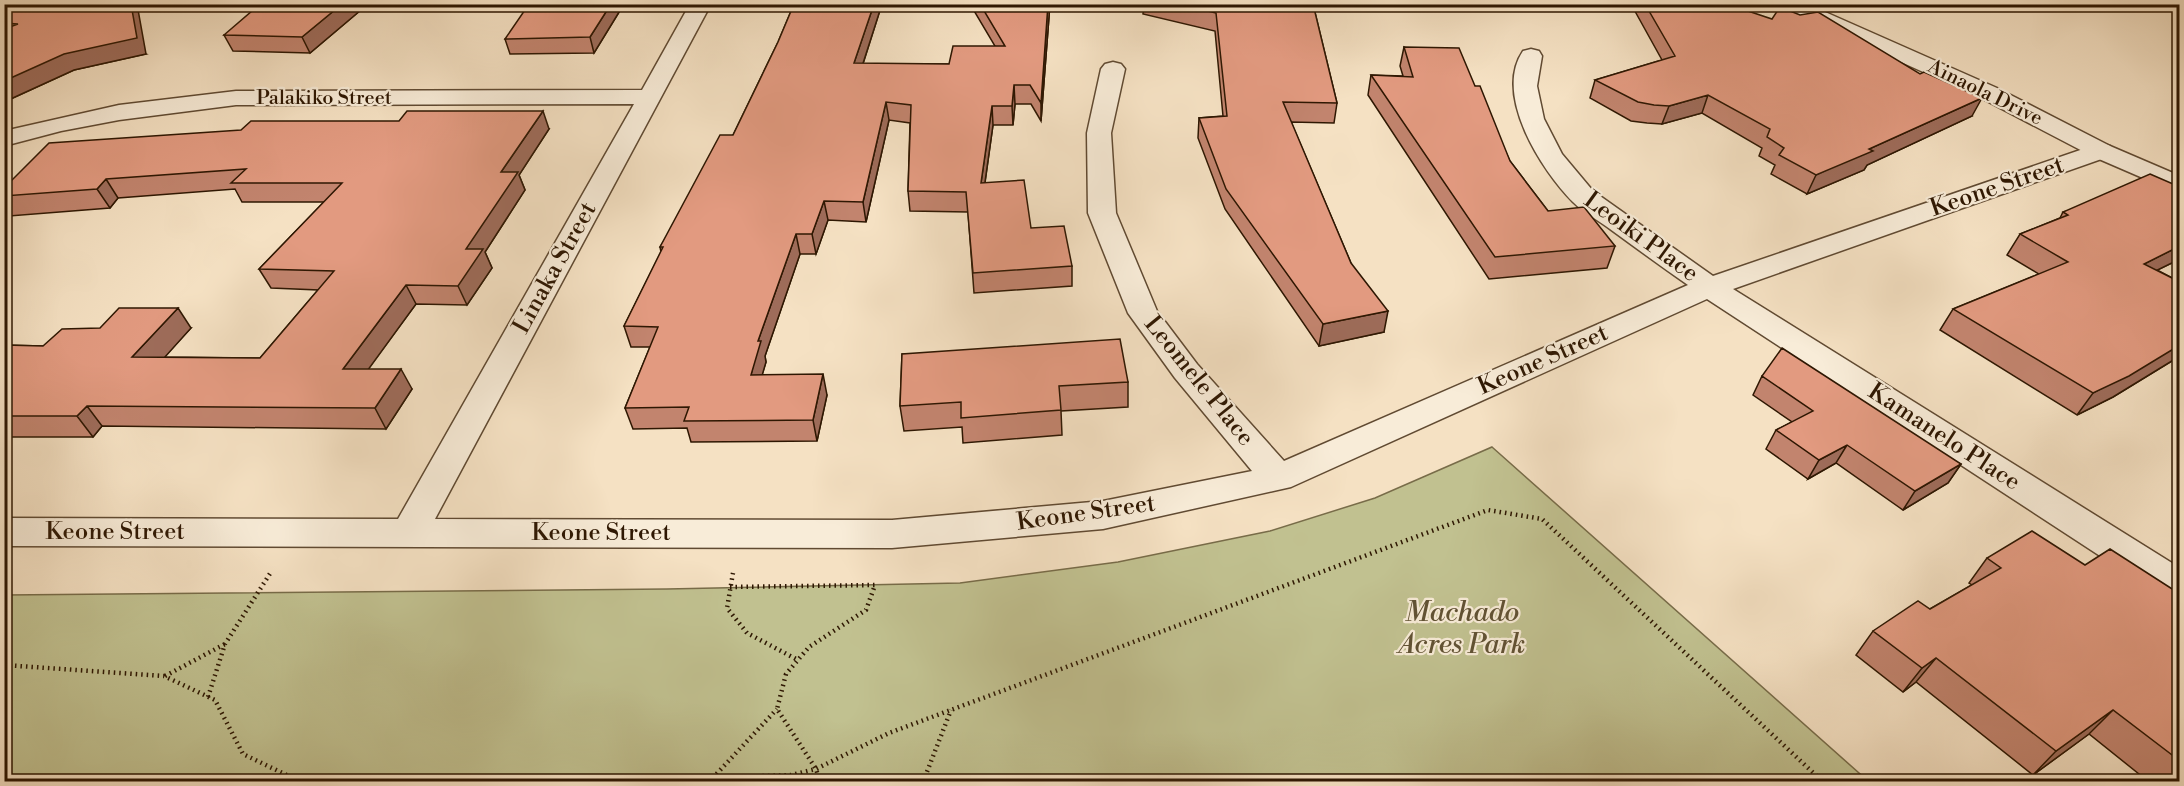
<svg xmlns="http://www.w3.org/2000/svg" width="2184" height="786" viewBox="0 0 2184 786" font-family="'Libre Bodoni',serif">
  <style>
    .green { fill: #c1c190; stroke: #786c49; stroke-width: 1.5 }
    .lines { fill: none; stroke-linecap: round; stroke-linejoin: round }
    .minor-casing { stroke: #604a32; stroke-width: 3 }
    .tertiary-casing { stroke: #604a32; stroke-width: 3 }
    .path { stroke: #2e1702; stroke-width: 4.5; stroke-dasharray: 1.5 4; stroke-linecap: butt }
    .minor { fill: #f8ecd8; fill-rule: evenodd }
    .tertiary { fill: #f8ecd8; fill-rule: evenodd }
    .wall { fill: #c2846e; stroke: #2e1702; stroke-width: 1.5 }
    .shaded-wall { fill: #9e6c5a; stroke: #2e1702; stroke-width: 1.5 }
    .building { fill: #e29a80; stroke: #2e1702; stroke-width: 1.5 }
    .labels { text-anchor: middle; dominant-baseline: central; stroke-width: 4.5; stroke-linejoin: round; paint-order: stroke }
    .far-street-label { font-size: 20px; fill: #2e1702; stroke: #f8ecd8 }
    .street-label { font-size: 24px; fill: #2e1702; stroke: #f8ecd8 }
    .near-park-label { font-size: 28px; font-style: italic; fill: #615234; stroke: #f8ecd8 }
  </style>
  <rect width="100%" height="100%" fill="#f5e1c3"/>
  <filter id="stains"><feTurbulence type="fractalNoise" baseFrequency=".00333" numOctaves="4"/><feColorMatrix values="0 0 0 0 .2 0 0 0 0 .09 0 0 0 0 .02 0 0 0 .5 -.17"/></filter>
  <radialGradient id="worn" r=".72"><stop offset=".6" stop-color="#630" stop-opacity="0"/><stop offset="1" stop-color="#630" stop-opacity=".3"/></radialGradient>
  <path class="green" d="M1492,447L1868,781H5V595L667,589L960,583L1118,562L1270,531L1375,498Z"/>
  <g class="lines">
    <defs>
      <path id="minor" d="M690,4H711L435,519L892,520L1103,501L1252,471L1175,378L1128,313L1088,213L1087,133L1101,69L1105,64L1113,62L1121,64L1125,69L1111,133L1116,213L1157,311L1197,364L1284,461L1688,285C1662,267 1636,248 1610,229C1598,220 1583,212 1573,202C1542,171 1493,95 1523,51L1531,49L1539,51L1542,56L1537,86L1544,119L1562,154L1593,191L1713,276L2092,146L2101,143L2110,146L2114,151L2110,156L1733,289L2180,568V603L2166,599L1707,299L1291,487L1103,529L892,548L4,546V518L398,519L634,104L236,105L119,120L61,131L4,146V131L119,105L236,91L642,90Z"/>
      <path id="tertiary" d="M1778,4H1807L1997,88L2110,146L2180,176V194L2092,156L1981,98L1781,8Z"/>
    </defs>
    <use href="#minor" class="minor-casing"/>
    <use href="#tertiary" class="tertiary-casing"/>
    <path class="path" d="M733,573L727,608L747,633L798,660
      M730,587L875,585L866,610L809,647L786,674L777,709L816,769L820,782
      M4,665L164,676L215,700L243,754L297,780L712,778L791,775L816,769L889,733L1488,510L1542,519L1823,782
      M165,676L225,644
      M208,697L225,644L271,572
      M709,782L777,709
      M923,782L951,710"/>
    <use href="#minor" class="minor"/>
    <use href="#tertiary" class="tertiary"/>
  </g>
  <path class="wall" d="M4,4L146,54L74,70L4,102Z
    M368,4L310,53L233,51L224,35Z
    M624,4L594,53L510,54L505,39Z
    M794,4H882L863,64H949L995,46L970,4H1050L1041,121L1031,104H1015L1013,125H993L985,183L1031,228L1072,266V286L974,293L968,212L910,211L908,191L910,123L889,120L866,222L828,220L816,254H800L765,356L766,362L762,375L827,395L817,441L691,442L687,428L633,429L625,408L650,347H631L624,326L661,252L660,247L733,135L778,42Z
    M1144,4H1313L1337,103L1334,123L1291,122L1351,263L1384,332L1319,346L1225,209L1198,138L1199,118L1223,116L1215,31L1143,14Z
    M1631,4H1727L1972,116L1867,165L1864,170L1807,194L1771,174L1775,165L1759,156L1762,148L1702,113L1662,124L1647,123L1631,121L1590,98L1595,80L1662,60Z
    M1404,47L1475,86L1510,161L1548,211L1615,246L1607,268L1489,279L1368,95L1371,75L1403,76L1400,66Z
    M549,129L519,175L525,190L485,252L492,268L467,305L416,304L368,369L412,389L386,429L102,426L93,437H4V345L43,346L191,328L164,357L260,358L318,290L271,288L259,269L324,202H242L235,189L118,198L110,208L9,216L4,209V188Z
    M2180,187V259L2157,270L2180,282V356L2113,397L2077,415L1940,330L1953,309L2039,274L2007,255L2020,234L2060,218L2063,212Z
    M902,354L1128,382V407L1061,411L1062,435L963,443L962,427L904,431L900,406Z
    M1762,376L1961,464L1948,483L1903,510L1836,463L1808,479L1766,449L1776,430L1792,422L1753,395Z
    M1987,558L2085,565L2180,594V782H2149L2089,734L2033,775L1916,682L1903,692L1856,655L1873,631L1930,609L1972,585L1969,583Z"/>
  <path class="shaded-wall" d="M131,4H137L146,54L74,70L4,102V81Z
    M342,4H368L310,53L302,37Z
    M611,4H624L594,53L590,37Z
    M874,4H882L857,82L854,63Z
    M1048,4H1050L1041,121V103Z
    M1014,85L1015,104L1013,125L1012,106Z
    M1708,95L1702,113L1662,124L1669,106Z
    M1982,98L1972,116L1867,165L1864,170L1807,194L1816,175L1869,149Z
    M886,102L889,120L866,222L863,202Z
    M992,106L993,125L982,203L981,183Z
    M543,111L549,129L519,175L525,190L485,252L492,268L467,305L458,286L466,249L501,172Z
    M106,179L118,198L110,208L97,189Z
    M824,201L828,220L816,254L812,234Z
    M796,234L800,254L765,356L766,362L756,396L751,375L758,341Z
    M2180,246V259L2129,284L2144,264Z
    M406,285L416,304L354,389L343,369Z
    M178,308L191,328L147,377L132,357Z
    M1388,311L1384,332L1319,346L1323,324Z
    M2180,345V356L2113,397L2077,415L2093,393Z
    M401,369L412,389L386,429L375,408Z
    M823,374L827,395L817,441L813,420Z
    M87,406L102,426L93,437L77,416Z
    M1847,445L1836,463L1808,479L1819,460Z
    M1961,464L1948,483L1903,510L1915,491Z
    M1936,658L1916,682L1903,692L1922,668Z
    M2113,710L2089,734L2033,775L2056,751Z"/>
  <path class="building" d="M4,4H131L137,38L64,54L4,81V29L18,24L4,23Z
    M260,4H342L302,37L224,35Z
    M529,4H611L590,37L505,39Z
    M794,4H874L854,63L949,64L953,46H1005L980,4H1048L1041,103L1030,85H1014L1012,106H992L981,183L1024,180L1031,228L1064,226L1072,266L973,273L966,192L908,191L911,105L886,102L863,202L824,201L812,234H796L758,341H761L751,375L823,374L813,420L684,421L689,407L625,408L658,327L624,326L663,247H660L720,135H733L778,42Z
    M1180,4H1313L1337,103L1283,102L1351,263L1388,311L1323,324L1226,189L1199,118L1227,116L1216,13Z
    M1645,4H1727L1772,19L1780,7L1800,15L1818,12L1920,74L1924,72L1982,98L1869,149L1873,151L1816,175L1779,155L1784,148L1767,137L1770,129L1708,95L1669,106L1654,105L1638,102L1595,80L1675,56Z
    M1404,47L1459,48L1475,86H1480L1510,161L1548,211L1584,207L1615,246L1495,257L1371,75L1413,77Z
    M407,111H543L501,172H518L466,249H483L458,286L406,285L343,369H401L375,408L87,406L77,416H4V345L43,346L62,329L100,328L119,308H178L132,357L260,358L334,271L259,269L342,183H231L246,169L106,179L97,189L4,196V188L49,143L241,130L251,121H399Z
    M2150,174L2180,187V246L2144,264L2180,282V345L2129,376L2093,393L1953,309L2068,262L2020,234L2068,215L2063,212Z
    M1120,339L1128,382L1059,386L1061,410L961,418V402L900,406L902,354Z
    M1782,348L1961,464L1915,491L1847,445L1819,460L1776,430L1813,411L1762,376Z
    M2032,531L2085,565L2110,549L2180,594V761L2113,710L2056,751L1936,658L1922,668L1873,631L1918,601L1930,609L2001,568L1987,558Z"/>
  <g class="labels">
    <g class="far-street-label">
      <text transform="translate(1985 93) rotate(26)">Ainaola Drive</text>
      <text x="324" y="98">Palakiko Street</text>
    </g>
    <g class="street-label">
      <text transform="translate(1997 187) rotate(-19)">Keone Street</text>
      <text transform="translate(1641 237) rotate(36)">Leoiki Place</text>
      <text transform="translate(555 268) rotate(-61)">Linaka Street</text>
      <text transform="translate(1543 360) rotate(-24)">Keone Street</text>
      <text transform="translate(1199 381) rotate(51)">Leomele Place</text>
      <text transform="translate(1944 437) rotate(33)">Kamanelo Place</text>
      <text transform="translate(1086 513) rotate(-8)">Keone Street</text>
      <text x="115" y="532">Keone Street</text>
      <text x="601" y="533">Keone Street</text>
    </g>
    <g class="near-park-label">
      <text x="1462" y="612">Machado<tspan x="1462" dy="32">Acres Park</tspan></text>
    </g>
  </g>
  <rect width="2184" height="786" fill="none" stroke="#f5e1c3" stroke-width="24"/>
  <rect x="6" y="6" width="2172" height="774" fill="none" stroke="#2e1702" stroke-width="3"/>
  <rect x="12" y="12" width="2160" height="762" fill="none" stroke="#2e1702" stroke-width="1.5"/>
  <rect width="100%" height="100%" filter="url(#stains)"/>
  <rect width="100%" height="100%" fill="url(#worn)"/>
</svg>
